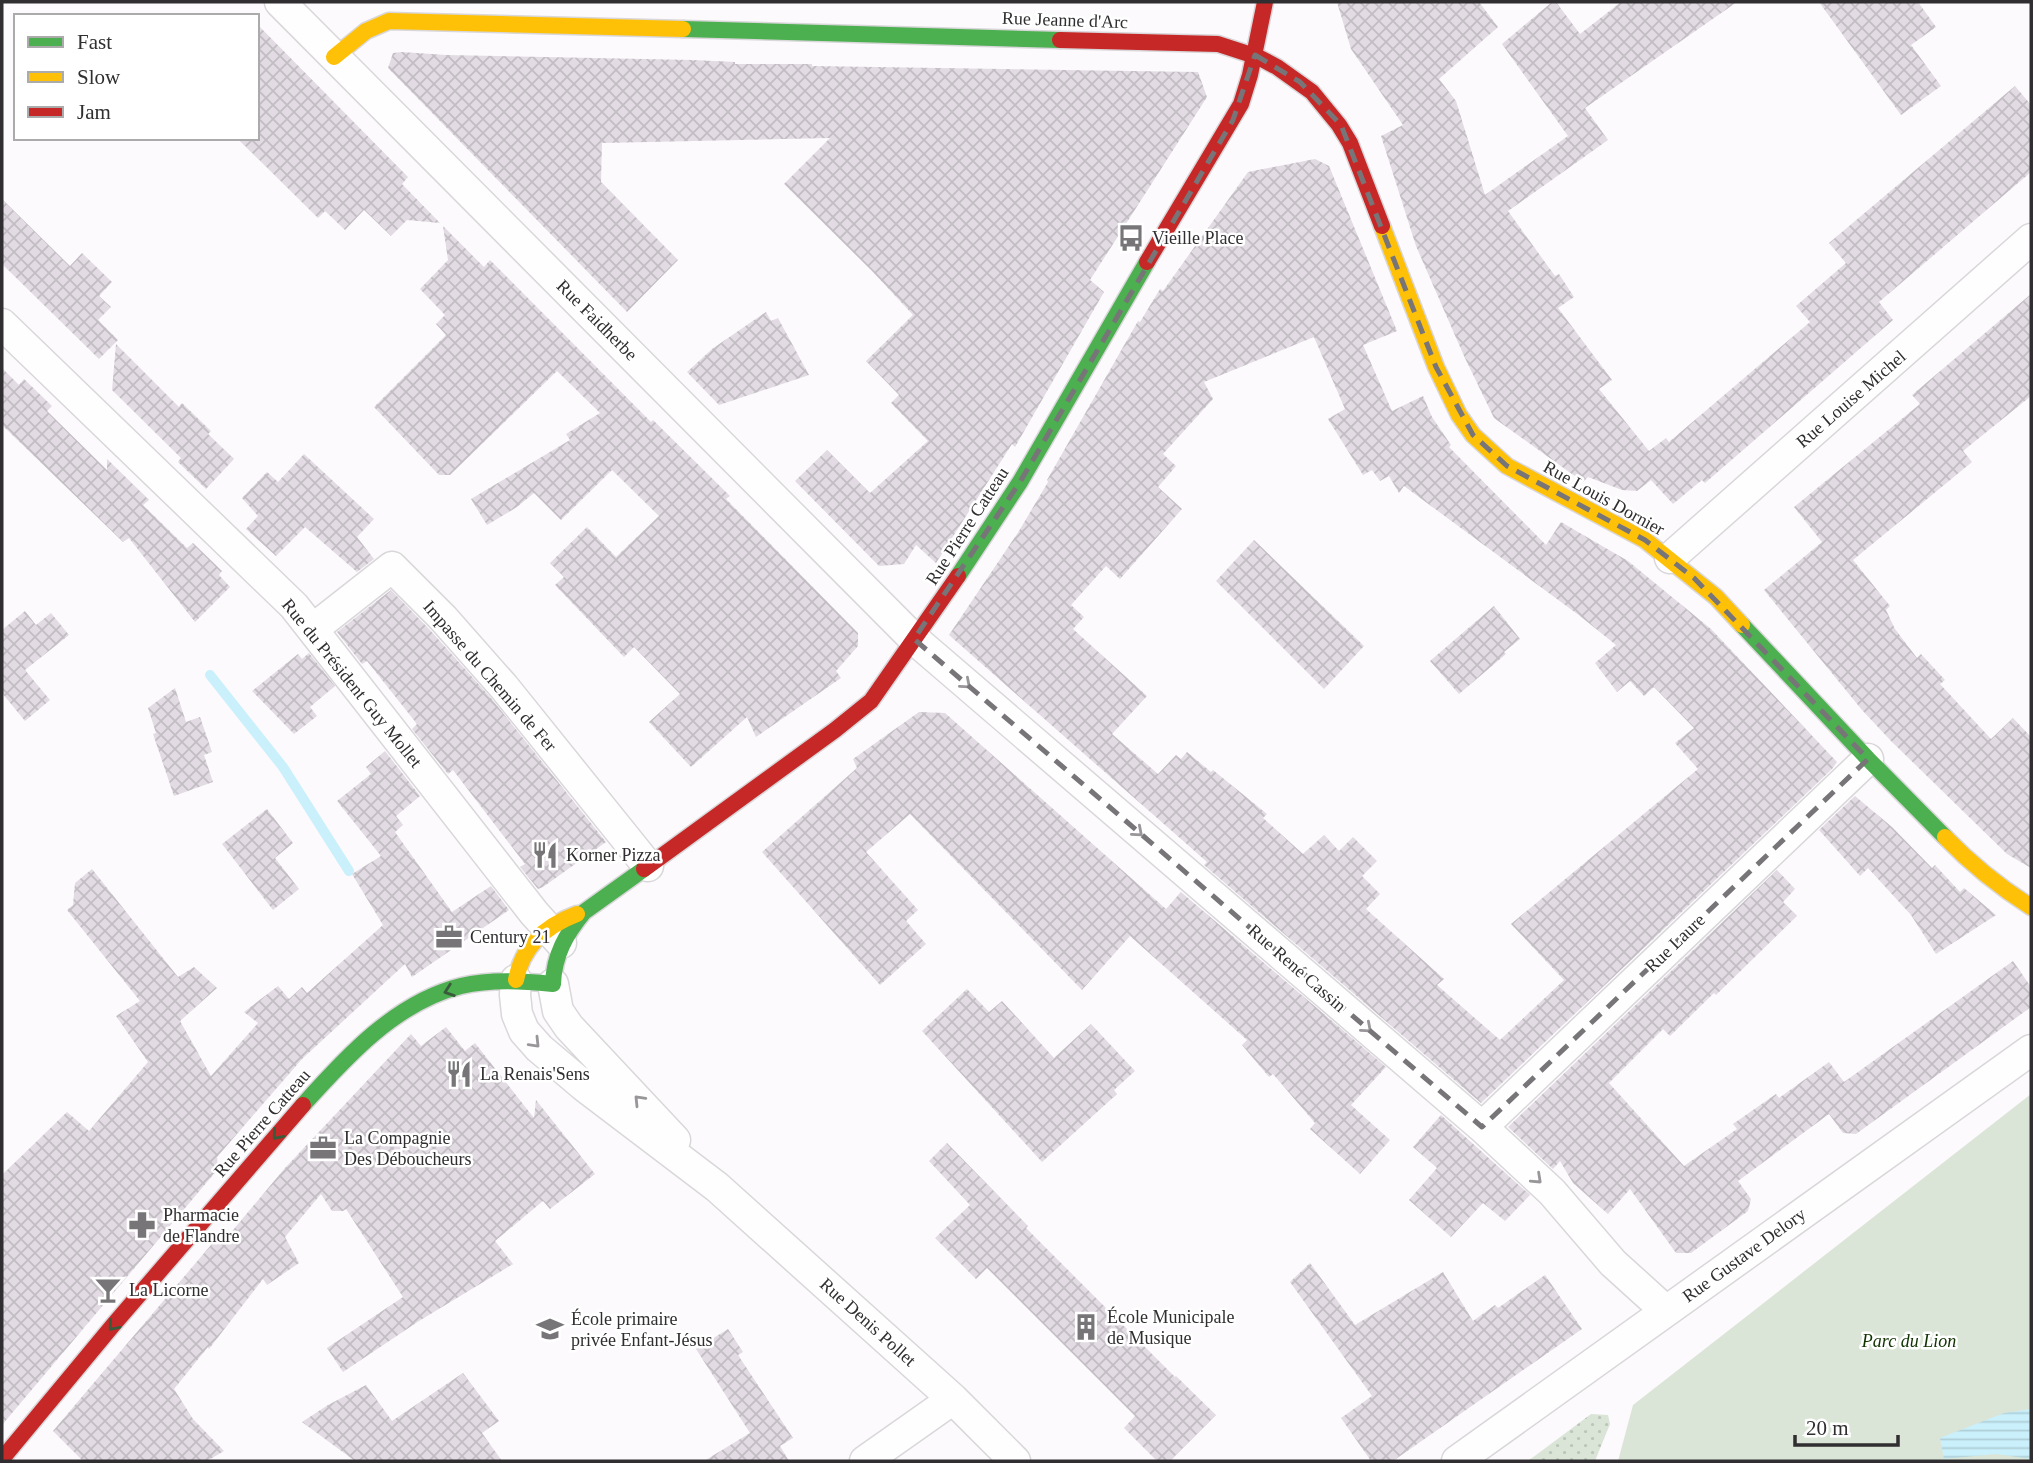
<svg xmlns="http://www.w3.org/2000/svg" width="2033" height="1463" viewBox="0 0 2033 1463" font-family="Georgia,serif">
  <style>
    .grass { fill: url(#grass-dots) }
    .park { fill: #dbe5d7 }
    .water { fill: url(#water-rules) }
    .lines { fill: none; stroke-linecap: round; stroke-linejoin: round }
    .stream { stroke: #caf0fb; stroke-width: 10 }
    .building { fill: url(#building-cross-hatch); fill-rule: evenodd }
    .street-casing { stroke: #d9d7d9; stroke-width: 33 }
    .fast-casing { stroke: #d9d7d9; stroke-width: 19 }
    .slow-casing { stroke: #d9d7d9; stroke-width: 19 }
    .jam-casing { stroke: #d9d7d9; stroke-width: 19 }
    .street { stroke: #fffeff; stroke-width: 30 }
    .fast { stroke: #4caf50; stroke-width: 16 }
    .slow { stroke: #ffc107; stroke-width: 16 }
    .jam { stroke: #c62828; stroke-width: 16 }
    .oneway { stroke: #989698 }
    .oneway2 { stroke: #3a5b3b }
    .marked { fill: none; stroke: #777578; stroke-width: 5; stroke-dasharray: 14 9; stroke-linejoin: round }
    .labels { text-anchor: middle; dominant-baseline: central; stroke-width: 5; stroke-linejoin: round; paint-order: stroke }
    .street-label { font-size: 18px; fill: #302e30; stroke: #fff }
    .poi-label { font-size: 18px; fill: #302e30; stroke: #fff; text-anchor: start }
    .park-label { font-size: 18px; font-style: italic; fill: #103300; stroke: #fff }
  </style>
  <defs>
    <pattern id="grass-dots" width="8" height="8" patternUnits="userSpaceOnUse" patternTransform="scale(1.75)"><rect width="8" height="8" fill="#dbe5d7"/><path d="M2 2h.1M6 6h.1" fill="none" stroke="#bcc5b9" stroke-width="1.8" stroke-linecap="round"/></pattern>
    <pattern id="water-rules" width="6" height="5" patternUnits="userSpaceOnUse" patternTransform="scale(1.75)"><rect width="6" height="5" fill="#caf0fb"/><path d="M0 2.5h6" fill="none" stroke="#aeced7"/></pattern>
    <pattern id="building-cross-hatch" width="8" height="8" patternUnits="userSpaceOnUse" patternTransform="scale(1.75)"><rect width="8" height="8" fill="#e2dbe3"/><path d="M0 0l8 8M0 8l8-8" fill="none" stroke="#c2bcc3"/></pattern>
  </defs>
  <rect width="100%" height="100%" fill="#fcfafd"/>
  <path class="grass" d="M1591,1414L1608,1415L1610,1424L1595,1461H1528Z"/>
  <path class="park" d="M2031,1094V1461H1618L1633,1405Z"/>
  <path class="water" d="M2031,1409V1459L1996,1454L1944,1459L1940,1438L2004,1413Z"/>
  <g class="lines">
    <path class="stream" d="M210,675L283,767L349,871"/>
  </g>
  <path class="building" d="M1337,2H1479L1498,27L1439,79L1456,101L1485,195L1568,136L1502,44L1552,2H1556L1580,34L1621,2H1737L1585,108L1608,140L1508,211L1555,276L1559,274L1574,297L1558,308L1612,380L1599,389L1649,451L1666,438L1669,442L1810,322L1796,306L1846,263L1829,243L2015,86L2031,105V172L1879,302L1893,320L1705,483L1702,480L1673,504L1651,480L1637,491L1622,490L1588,477L1583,482L1494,418L1464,356L1416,246L1381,136L1403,125L1351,49Z
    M1819,2H1918L1936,27L1911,45L1941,86L1901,115Z
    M257,24L408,177L402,184L440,223L407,220L391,236L364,210L345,230L325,211L318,218L237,138H257Z
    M402,52L446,55L692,60L735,62V64H812V66L1198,72L1207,97L1090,280L1104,292L1015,447L1012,444L936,563L916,545L904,564L879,566L795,481L827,450L870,493L928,441L891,403L899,395L866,361L913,315L872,271L784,184L830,138L602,143L601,182L678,260L627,312L388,68L393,53Z
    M1315,159L1329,166L1397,331L1363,345L1392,411L1423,396L1432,417L1451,445L1449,447L1546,545L1561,522L1628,561L1711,629L1837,762L1832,769L1481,1103L1204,865L1207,862L1173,832L949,635L1019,531L1048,482L1047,480L1138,321L1140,322L1160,289L1163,291L1248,172ZM1314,337L1345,409L1328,419L1363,475L1372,470L1380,481L1389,476L1399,493L1404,486L1580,616L1616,645L1595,663L1617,692L1630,681L1644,696L1654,687L1694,728L1675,743L1698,769L1511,924L1564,980L1500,1040L1437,985L1444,979L1366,909L1380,894L1362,876L1377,861L1353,837L1339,851L1324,835L1303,854L1263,818L1267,814L1213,770L1211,772L1187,752L1181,759L1176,755L1158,774L1112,734L1147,696L1073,629L1084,617L1071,605L1106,566L1120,579L1182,509L1158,487L1176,466L1163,454L1213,399L1204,382Z
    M2,199L70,266L82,253L112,282L99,296L111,307L98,320L118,340L99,359L2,264Z
    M443,226L484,267L490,260L651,422L653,420L730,496L726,499L858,633V646L836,671L841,678L756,737L747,717L691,767L649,722L680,694L634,647L624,657L555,585L564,577L550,563L587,527L616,557L659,516L612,470L561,520L534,493L517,507L487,525L471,499L570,440L566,434L600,413L557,371L450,475H439L374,407L446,335L436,324L445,315L420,289L448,260Z
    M2031,294V396L1963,451L1972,462L1853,560L1890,606L1886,610L1895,629L1917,658L1921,654L1945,680L1940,684L1991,739L2013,718L2031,737V868L2007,854L1891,741L1862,710L1764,590L1822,542L1794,507L1920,404L1912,395Z
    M766,312L771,321L778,318L809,375L719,405L687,372L712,349Z
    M116,344L179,407L182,403L211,431L208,434L234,459L206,489L178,462L181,458L112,390Z
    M2,368L19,385L24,379L52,406L47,411L107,470V459L149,500L143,505L187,548L193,543L222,571L219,575L230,587L195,622L129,538L123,542L2,425Z
    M304,454L374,519L357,537L374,559L357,572L305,527L276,556L246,529L258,516L242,498L267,472L278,482Z
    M1254,540L1364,646L1324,689L1216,581Z
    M391,590L430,630L491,698L606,842L543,887L538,889L520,867L525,864L453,770L448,774L412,729L417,724L367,661L362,664L337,632Z
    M1494,606L1520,639L1504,652L1506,654L1459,694L1430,661Z
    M25,611L36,625L51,613L69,635L25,670L50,700L25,721L2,693V630Z
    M309,653L335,686L310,707L317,716L294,734L252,691L298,654L302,659Z
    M175,688L186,722L200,717L212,752L204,755L213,782L174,796L153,734L156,733L148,708Z
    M919,712L945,713L1166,909L1181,892L1386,1067L1351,1105L1390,1140L1360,1174L1310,1129L1315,1123L1273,1074L1269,1077L1242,1045L1247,1040L1130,936L1082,990L910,814L866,852L918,910L906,921L926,944L880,985L762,852L857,768L853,759Z
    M385,751L420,796L396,816L403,825L395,832L452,912L491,886L509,910L412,977L405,964L302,1059L217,1157L218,1169L2,1425V1175L67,1112L89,1131L148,1062L116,1016L140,1001L67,910L73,905L75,883L92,869L178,977L194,967L217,988L180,1021L211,1076L258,1023L244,1012L278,986L289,999L302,987L307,993L383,925L352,874L381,856L337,801L371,774L366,767Z
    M1855,796L1892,827L1932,868L1935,865L1960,892L1964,888L1996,915L1936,954L1911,915L1868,868L1860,876L1819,830Z
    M267,809L293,843L275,858L299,889L273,910L222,844Z
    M1777,870L1795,889L1783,902L1797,916L1716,995L1714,993L1670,1036L1663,1029L1609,1083L1684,1166L1737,1129L1733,1124L1776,1094L1779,1098L1829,1062L1844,1082L2013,961L2031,987V1007L1856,1134L1843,1133L1829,1114L1738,1181L1751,1199L1748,1211L1691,1253H1676L1630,1189L1608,1214L1573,1183L1560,1161L1553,1169L1508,1127Z
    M967,989L989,1012L1002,1001L1054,1058L1091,1024L1135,1071L1114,1090L1117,1094L1042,1162L922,1031Z
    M446,1027L465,1051L475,1043L534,1118L536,1100L595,1174L550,1209L543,1201L495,1241L513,1264L419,1321L343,1372L327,1348L403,1297L346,1209L343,1211H332L321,1194L285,1237L299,1263L267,1285L263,1279L209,1349L208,1347L174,1389L193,1419L224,1451L207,1461H83L53,1431L86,1392L222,1232L223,1242L285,1168L411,1034L421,1046Z
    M1441,1115L1530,1195L1505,1221L1483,1203L1451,1237L1409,1200L1437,1168L1413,1147Z
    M947,1143L1028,1226L1026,1228L1175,1377L1176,1376L1216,1415L1170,1461H1157L1124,1428L1135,1416L987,1268L976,1279L935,1238L970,1205L929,1161Z
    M1310,1263L1355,1325L1443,1272L1473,1321L1495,1305L1498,1308L1545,1275L1582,1329L1393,1461H1371L1341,1418L1372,1396L1290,1282Z
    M728,1329L743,1352L738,1355L793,1438L780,1446L789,1461H704L750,1433L696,1349Z
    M463,1373L499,1421L482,1433L502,1461H355L302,1422L328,1405L366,1385L392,1421Z"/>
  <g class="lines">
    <defs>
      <path id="street" d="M280,2L914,639L1482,1127L1552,1192L1613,1263L1666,1311
        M2,324L294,606L534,913L561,943
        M1670,558L2031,239
        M313,629L392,567L443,618L504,687L648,866
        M516,980L515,995L517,1014L524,1031L539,1048L584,1086L717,1187L953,1399L1015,1461
        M553,984L558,1011L569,1027L675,1140
        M1482,1127L1868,759
        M865,1461L953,1399
        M1457,1461L2031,1050"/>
      <path id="fast" d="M683,29L1060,40
        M958,576L1020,482L1147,262
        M1742,625L1868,759L1945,837
        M303,1105C346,1057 396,1002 461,986C491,979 522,981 553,984C554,955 566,934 584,912L644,869"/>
      <path id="slow" d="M334,57L366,31L389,21L683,29
        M1382,226L1436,367L1459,415L1473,435L1507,466L1645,540L1716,597L1742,625
        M1945,837C1972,865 1998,886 2031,907
        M516,980C522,946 545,926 577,914"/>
      <path id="jam" d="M1060,40L1218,44L1258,57L1277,67L1312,92L1339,125L1350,143L1382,226
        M1147,262L1241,104L1250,75L1265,2
        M644,869L835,730L871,701L958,576
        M2,1459L114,1324L303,1105"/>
    </defs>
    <use href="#street" class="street-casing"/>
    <use href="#fast" class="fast-casing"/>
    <use href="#slow" class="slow-casing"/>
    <use href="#jam" class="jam-casing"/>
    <use href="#street" class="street"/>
    <use href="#fast" class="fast"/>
    <use href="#slow" class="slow"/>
    <use href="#jam" class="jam"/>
  </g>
  <defs><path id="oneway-chevron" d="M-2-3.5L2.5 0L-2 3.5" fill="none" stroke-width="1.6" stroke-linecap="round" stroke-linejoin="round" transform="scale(1.75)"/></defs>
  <g class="oneway">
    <use href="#oneway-chevron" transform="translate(966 684) rotate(41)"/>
    <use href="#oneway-chevron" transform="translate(1138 832) rotate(41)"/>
    <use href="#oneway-chevron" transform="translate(1367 1028) rotate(41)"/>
    <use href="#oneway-chevron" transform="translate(535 1043) rotate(46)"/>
    <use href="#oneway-chevron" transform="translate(639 1100) rotate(-134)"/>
    <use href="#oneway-chevron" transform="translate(1537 1179) rotate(43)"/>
  </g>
  <g class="oneway2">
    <use href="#oneway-chevron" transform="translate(449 991) rotate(161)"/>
    <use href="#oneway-chevron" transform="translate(277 1135) rotate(131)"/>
    <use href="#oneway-chevron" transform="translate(113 1326) rotate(130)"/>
  </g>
  <path class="marked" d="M1255,55L1300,82L1341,125L1436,367L1473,435L1507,466L1645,540L1694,578L1868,759L1482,1127L914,639L1020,482L1233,120Z"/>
  <defs>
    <symbol id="bus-bare" viewBox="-9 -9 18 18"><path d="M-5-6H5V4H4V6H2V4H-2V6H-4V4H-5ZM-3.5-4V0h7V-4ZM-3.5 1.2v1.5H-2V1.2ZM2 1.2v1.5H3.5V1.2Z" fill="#777578" stroke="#fff" stroke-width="2.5" paint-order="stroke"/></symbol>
    <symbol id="restaurant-bare" viewBox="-9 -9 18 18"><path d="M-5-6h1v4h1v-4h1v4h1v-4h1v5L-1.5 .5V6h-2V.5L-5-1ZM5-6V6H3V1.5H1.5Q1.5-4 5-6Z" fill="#777578" stroke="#fff" stroke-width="2.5" paint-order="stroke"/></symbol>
    <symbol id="office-bare" viewBox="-9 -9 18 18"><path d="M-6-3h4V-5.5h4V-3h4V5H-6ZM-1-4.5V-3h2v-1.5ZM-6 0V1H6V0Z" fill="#777578" stroke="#fff" stroke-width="2.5" paint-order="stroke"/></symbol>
    <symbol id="pharmacy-bare" viewBox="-9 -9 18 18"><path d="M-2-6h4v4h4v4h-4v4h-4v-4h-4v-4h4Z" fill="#777578" stroke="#fff" stroke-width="2.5" paint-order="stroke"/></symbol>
    <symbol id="bar-bare" viewBox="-9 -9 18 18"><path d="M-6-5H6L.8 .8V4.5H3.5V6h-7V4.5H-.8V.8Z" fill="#777578" stroke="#fff" stroke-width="2.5" paint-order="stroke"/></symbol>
    <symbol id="building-bare" viewBox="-9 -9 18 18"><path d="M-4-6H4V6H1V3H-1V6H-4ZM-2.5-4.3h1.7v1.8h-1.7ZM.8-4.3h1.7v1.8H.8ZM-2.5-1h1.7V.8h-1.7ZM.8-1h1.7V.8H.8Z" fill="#777578" stroke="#fff" stroke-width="2.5" paint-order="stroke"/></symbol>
    <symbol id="school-bare" viewBox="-9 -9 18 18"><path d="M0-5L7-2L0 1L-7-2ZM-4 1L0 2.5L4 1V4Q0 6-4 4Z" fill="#777578" stroke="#fff" stroke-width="2.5" paint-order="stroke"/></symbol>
  </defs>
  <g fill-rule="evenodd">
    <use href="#bus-bare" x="1112" y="219" width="38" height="38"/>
    <use href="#restaurant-bare" x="526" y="836" width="38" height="38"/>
    <use href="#office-bare" x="430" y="918" width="38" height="38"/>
    <use href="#restaurant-bare" x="440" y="1055" width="38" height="38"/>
    <use href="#office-bare" x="304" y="1129" width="38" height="38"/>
    <use href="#pharmacy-bare" x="123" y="1206" width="38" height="38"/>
    <use href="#bar-bare" x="89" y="1271" width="38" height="38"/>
    <use href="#building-bare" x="1067" y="1308" width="38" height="38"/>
    <use href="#school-bare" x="531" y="1310" width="38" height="38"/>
  </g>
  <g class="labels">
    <g class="street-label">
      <text transform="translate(1065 20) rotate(2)">Rue Jeanne d'Arc</text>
      <text transform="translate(597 320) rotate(45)">Rue Faidherbe</text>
      <text transform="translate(1851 399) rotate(-41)">Rue Louise Michel</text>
      <text transform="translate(1604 498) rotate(29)">Rue Louis Dornier</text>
      <text transform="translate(967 526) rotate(-57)">Rue Pierre Catteau</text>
      <text transform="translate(490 676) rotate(49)">Impasse du Chemin de Fer</text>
      <text transform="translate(352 683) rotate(51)">Rue du Président Guy Mollet</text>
      <text transform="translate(1675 943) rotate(-44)">Rue Laure</text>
      <text transform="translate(1297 968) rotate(41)">Rue René Cassin</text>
      <text transform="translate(262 1123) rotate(-49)">Rue Pierre Catteau</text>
      <text transform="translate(1744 1255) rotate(-36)">Rue Gustave Delory</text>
      <text transform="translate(868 1322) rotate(42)">Rue Denis Pollet</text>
    </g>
    <g class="poi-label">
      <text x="1152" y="238">Vieille Place</text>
      <text x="566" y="855">Korner Pizza</text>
      <text x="470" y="937">Century 21</text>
      <text x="480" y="1074">La Renais'Sens</text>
      <text x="344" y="1138">La Compagnie<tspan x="344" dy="21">Des Déboucheurs</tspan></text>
      <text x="163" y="1215">Pharmacie<tspan x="163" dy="21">de Flandre</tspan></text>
      <text x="129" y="1290">La Licorne</text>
      <text x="1107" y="1317">École Municipale<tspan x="1107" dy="21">de Musique</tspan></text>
      <text x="571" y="1319">École primaire<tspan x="571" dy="21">privée Enfant-Jésus</tspan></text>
    </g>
    <g class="park-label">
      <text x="1909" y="1341">Parc du Lion</text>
    </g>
  </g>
  <rect width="2033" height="1463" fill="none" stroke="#302e30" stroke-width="7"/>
  <rect x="14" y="14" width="245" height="126" fill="#ffffff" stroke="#acabac" stroke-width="2"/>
  <rect x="28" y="37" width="35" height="10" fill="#4caf50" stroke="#acabac" stroke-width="2"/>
  <text x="77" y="49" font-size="21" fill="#302e30">Fast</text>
  <rect x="28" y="72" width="35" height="10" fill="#ffc107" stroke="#acabac" stroke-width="2"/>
  <text x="77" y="84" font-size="21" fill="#302e30">Slow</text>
  <rect x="28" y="107" width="35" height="10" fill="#c62828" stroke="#acabac" stroke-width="2"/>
  <text x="77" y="119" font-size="21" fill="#302e30">Jam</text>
  <path d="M1795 1435v10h103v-10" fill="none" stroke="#302e30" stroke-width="3.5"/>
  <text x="1806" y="1435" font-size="21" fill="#302e30" stroke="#ffffff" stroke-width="5" paint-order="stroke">20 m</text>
</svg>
